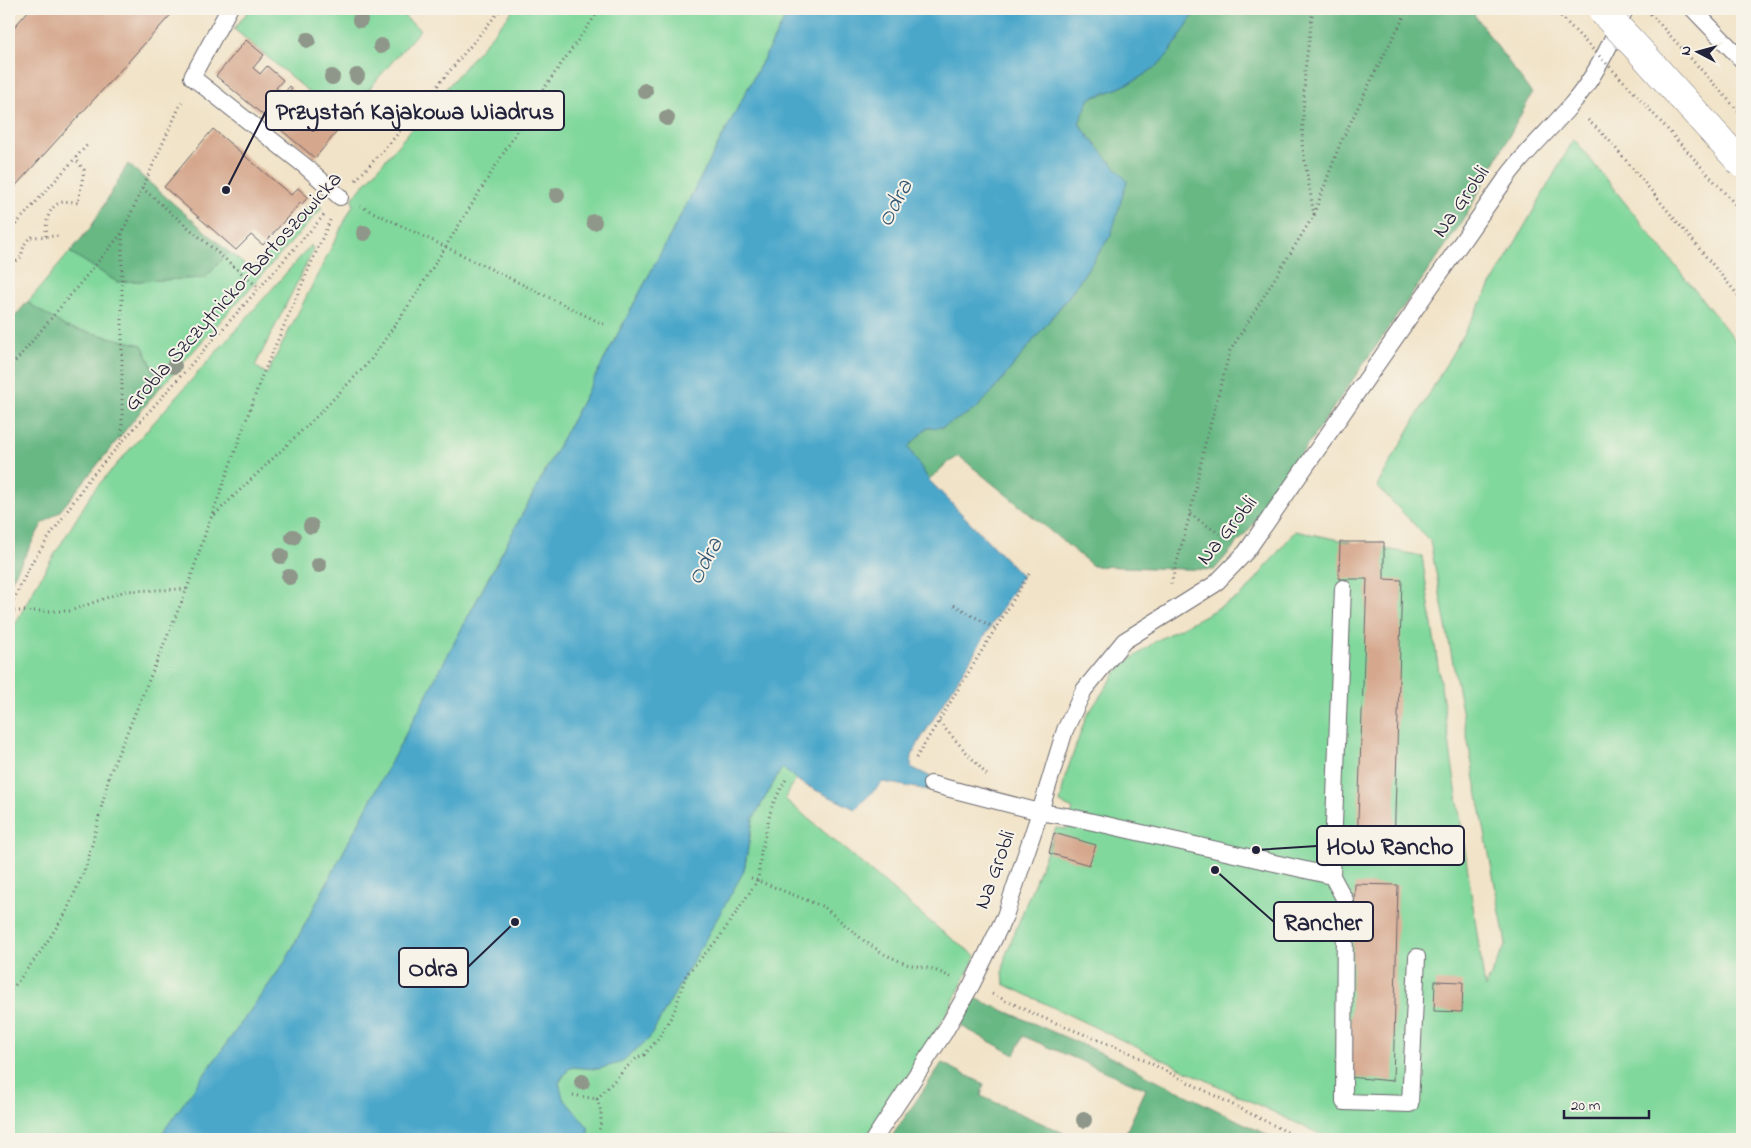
<svg xmlns="http://www.w3.org/2000/svg" width="1751" height="1148" viewBox="0 0 1751 1148" font-family="'Indie Flower',sans-serif">
  <style>
    .green { fill: #81d89c; stroke: #527d6c }
    .forest { fill: #68b884; stroke: #456d60 }
    .water { fill: #4ca7ca; stroke: #376482 }
    .building { fill: #d5a78d }
    .lines { fill: none; stroke-linecap: round; stroke-linejoin: round }
    .service-casing { stroke: #6a666c; stroke-width: 18 }
    .path { stroke: #6a666c; stroke-width: 3; stroke-dasharray: 1 4; stroke-linecap: butt }
    .service { stroke: #fff; stroke-width: 16 }
    .secondary-bridge-casing { stroke: #6a666c; stroke-width: 29; stroke-linecap: butt }
    .path-bridge { stroke: #6a666c; stroke-width: 3; stroke-dasharray: 1 4; stroke-linecap: butt }
    .secondary-bridge { stroke: #fff; stroke-width: 28 }
    .tree { fill: #8f978a }
    .labels { text-anchor: middle; dominant-baseline: central; stroke-width: 4; stroke-linejoin: round; paint-order: stroke }
    .street-label { font-size: 22px; fill: #22223b; stroke: #f7f3e8 }
    .water-label { font-size: 24px; font-style: italic; fill: #335774; stroke: #f7f3e8 }
    .leader { fill: none; stroke: #22223b; stroke-width: 2 }
    .callout-dot { fill: #22223b; stroke: #f7f3e8; stroke-width: 2 }
    .callout { fill: #f7f3e8; stroke: #22223b; stroke-width: 2 }
    .callout-label { font-size: 24px; text-anchor: middle; font-weight: bold; fill: #22223b }
  </style>
  <rect width="100%" height="100%" fill="#f7f3e8"/>
  <filter id="ink" filterUnits="userSpaceOnUse"><feTurbulence type="fractalNoise" baseFrequency=".02" numOctaves="2"/><feDisplacementMap in="SourceGraphic" scale="10" xChannelSelector="R" yChannelSelector="G"/><feConvolveMatrix kernelMatrix="1 2 1 2 8 2 1 2 1" color-interpolation-filters="sRGB"/></filter>
  <filter id="wash" filterUnits="userSpaceOnUse"><feTurbulence type="fractalNoise" baseFrequency=".0096" numOctaves="4" result="noise"/><feDisplacementMap in="SourceGraphic" scale="20" xChannelSelector="R" yChannelSelector="G"/><feGaussianBlur stdDeviation="1.12" result="paint"/><feColorMatrix in="noise" values="0 0 0 0 0 0 0 0 0 0 0 0 0 0 0 0 0 1.4 0 .05"/><feComposite in="paint" operator="in"/></filter>
  <g filter="url(#wash)">
    <rect width="100%" height="100%" fill="#f1e3c7"/>
    <path class="green" d="M250,9H396L420,30L379,77L362,98L356,111L345,122L234,29Z
      M514,9H790L285,962L158,1139H9V636L37,583L94,490L311,245L313,251L255,366L267,374L353,205L352,199Z
      M1574,139L1742,349V1139H1330L1004,984L1003,971L1005,957L1056,828L1067,829L1073,809L1060,803L1065,777L1086,717L1119,668L1156,641L1239,597L1248,589L1295,531L1422,556L1485,988L1506,944L1430,541L1377,486Z
      M313,200L322,208L162,386L142,345L66,327L27,303L70,252L117,282L205,278L229,252L251,270Z
      M782,767L796,778L785,799L940,930L976,956L948,1011L912,1070L865,1139H590L588,1127L562,1098L559,1083L570,1067L598,1069L744,871L753,819Z"/>
    <path class="forest" d="M1197,9H1470L1532,94L1464,219L1250,528L1214,570L1093,566L959,456L946,464L929,480L908,447L927,428L943,427L992,392L1069,296L1111,235L1089,137L1079,123L1090,98C1117,90 1144,79 1165,58C1176,45 1188,23 1197,9Z
      M128,164L229,252L205,278L117,282L70,252L91,227Z
      M27,302L66,327L142,345L161,386L60,511L42,524L9,585V324Z
      M975,998L1106,1055L1275,1139H1123L1146,1089L1023,1036L1015,1055L961,1026Z
      M942,1063L984,1084L981,1096L1077,1139H890Z"/>
    <path class="water" d="M790,9H1197C1188,23 1176,45 1165,58C1144,79 1117,90 1090,98L1079,123L1089,137L1127,181L1111,235L1069,296L992,392L976,409L943,427L927,428L908,447L929,480L1022,576L919,742L912,756L911,767L931,777L928,790L883,782L855,809L801,783L782,768L753,819L744,871L649,1039L620,1063L598,1069L570,1067L559,1082L563,1098L588,1127L590,1139H158L285,962Z"/>
    <g id="blocks">
      <path class="building" d="M30,9H176L9,193V46L12,42L9,38V33Z
        M246,40L264,55L253,68L260,74L267,66L283,80L276,88L283,94L290,86L292,88L285,95L293,101L299,94L306,99L311,93L345,122L315,158L216,76Z
        M213,129L291,195L298,188L308,197L302,204L300,203L263,245L251,235L236,250L164,187Z
        M1340,542H1384V579L1402,580L1394,849L1357,847L1367,579H1339Z
        M1054,833L1096,845L1089,865L1049,853Z
        M1355,884L1398,885L1393,1081L1348,1077Z
        M1435,981L1463,982L1462,1012L1434,1011Z"/>
    </g>
  </g>
  <g filter="url(#ink)">
    <use href="#blocks" fill-opacity="0" stroke="#6a666c" stroke-width="1"/>
    <g class="lines">
      <defs>
        <path id="service" d="M229,9L192,77L305,166L340,197
          M1693,9L1742,60
          M931,784L1040,812L1071,817L1332,876L1343,588
          M1332,876L1345,900L1344,1102L1410,1104L1417,957
          M874,1139L944,1033L972,984L1005,916L1040,812L1065,730L1084,690L1124,641L1215,584L1246,552L1507,177C1526,151 1550,130 1571,105C1595,77 1612,43 1625,9"/>
      </defs>
      <use href="#service" class="service-casing"/>
      <path class="path" d="M1647,10L1742,115
        M1588,120L1608,139L1742,300
        M356,180L390,143L501,9
        M142,188L259,288
        M360,206L446,247L605,325
        M1314,214L1340,144L1376,70L1408,9
        M9,232L88,144
        M122,234V441
        M46,236C45,214 53,196 78,203L84,170L75,158
        M9,268L21,257L24,245L30,237L61,236
        M9,369L122,233L183,99
        M1190,514L1227,539
        M211,518L262,376L331,218
        M1171,584L1190,514L1205,444L1230,351L1314,215L1302,144L1305,70L1313,9
        M954,605L996,629
        M9,609L32,562L89,479L326,213
        M9,611H70L125,591L187,589
        M939,722L987,775
        M916,758L1029,574
        M751,878L824,907L863,940L884,954L906,964L932,969L951,977
        M9,993L41,951L66,913L87,864L110,773L187,589L210,519L316,417L370,361L415,296L540,94L600,9
        M992,994L1041,1017L1128,1052L1301,1139
        M573,1095L597,1099
        M597,1099L629,1065L638,1057L644,1055L658,1039L674,1012L686,975L719,938L758,880L761,852L768,822L772,806L786,779
        M597,1099C599,1106 602,1112 601,1119C601,1128 597,1131 601,1139"/>
      <use href="#service" class="service"/>
      <defs>
        <path id="secondary-bridge" d="M1603,12L1639,50L1742,164"/>
      </defs>
      <use href="#secondary-bridge" class="secondary-bridge-casing"/>
      <path class="path-bridge" d="M1554,9L1632,90L1742,212"/>
      <use href="#secondary-bridge" class="secondary-bridge"/>
    </g>
    <g class="tree">
      <circle cx="360" cy="20" r="8"/>
      <circle cx="308" cy="40" r="8"/>
      <circle cx="381" cy="46" r="8"/>
      <circle cx="357" cy="76" r="8"/>
      <circle cx="332" cy="77" r="8"/>
      <circle cx="645" cy="91" r="8"/>
      <circle cx="667" cy="118" r="8"/>
      <circle cx="557" cy="195" r="8"/>
      <circle cx="594" cy="222" r="8"/>
      <circle cx="364" cy="233" r="8"/>
      <circle cx="174" cy="366" r="8"/>
      <circle cx="311" cy="526" r="8"/>
      <circle cx="293" cy="537" r="8"/>
      <circle cx="281" cy="556" r="8"/>
      <circle cx="319" cy="565" r="8"/>
      <circle cx="289" cy="577" r="8"/>
      <circle cx="582" cy="1082" r="8"/>
      <circle cx="1084" cy="1120" r="8"/>
    </g>
  </g>
  <g class="labels">
    <g class="street-label">
      <text transform="translate(1462 202) rotate(-55)">Na Grobli</text>
      <text transform="translate(234 292) rotate(-48)">Grobla Szczytnicko-Bartoszowicka</text>
      <text transform="translate(1228 531) rotate(-51)">Na Grobli</text>
      <text transform="translate(996 870) rotate(-70)">Na Grobli</text>
    </g>
    <g class="water-label">
      <text transform="translate(896 204) rotate(-62)">Odra</text>
      <text transform="translate(706 562) rotate(-62)">Odra</text>
    </g>
  </g>
  <path class="leader" d="M226 190L266 111M1256 850L1317 846M1215 870L1274 922M515 922L468 967"/>
  <g class="callout-dot">
    <circle cx="226" cy="190" r="5"/>
    <circle cx="1256" cy="850" r="5"/>
    <circle cx="1215" cy="870" r="5"/>
    <circle cx="515" cy="922" r="5"/>
  </g>
  <g class="callout">
    <rect x="266" y="91" width="298" height="39" rx="5"/>
    <rect x="1317" y="826" width="147" height="39" rx="5"/>
    <rect x="1274" y="902" width="99" height="39" rx="5"/>
    <rect x="399" y="948" width="69" height="39" rx="5"/>
  </g>
  <g class="callout-label">
    <text x="415" y="119">Przystań Kajakowa Wiadrus</text>
    <text x="1390" y="854">HOW Rancho</text>
    <text x="1323" y="930">Rancher</text>
    <text x="433" y="976">Odra</text>
  </g>
  <rect width="1751" height="1148" fill="none" stroke="#f7f3e8" stroke-width="30"/>
  <g transform="translate(1698 52) rotate(276)" stroke="#f7f3e8" stroke-width="4" paint-order="stroke">
  <path d="M0-4L9 19L0 12L-9 19Z" fill="#22223b"/>
  <text y="-8" font-size="14" font-weight="bold" text-anchor="middle" fill="#22223b">N</text>
  </g>
  <path d="M1564 1110v8h85v-8" fill="none" stroke="#22223b" stroke-width="2.5"/>
  <text x="1571" y="1110" font-size="15" fill="#22223b" stroke="#f7f3e8" stroke-width="4" paint-order="stroke">20 m</text>
</svg>
